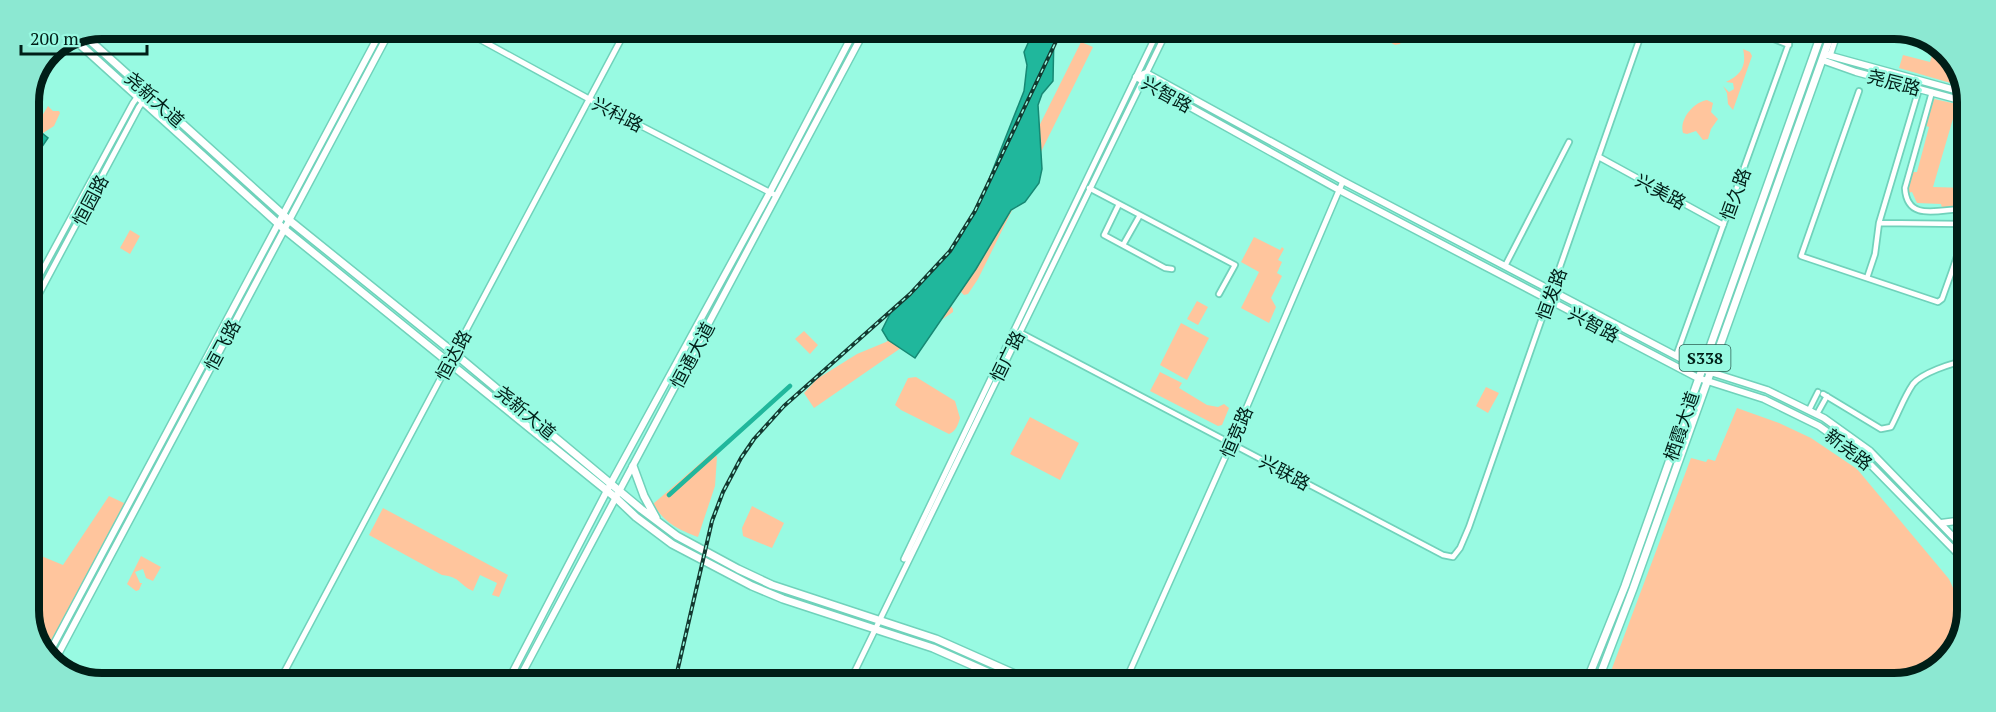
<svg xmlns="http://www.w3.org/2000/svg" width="1996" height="712" viewBox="0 0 1996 712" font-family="'PT Serif','Noto Sans SC',serif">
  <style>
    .green { fill: #ffc59d }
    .water { fill: #20b79c; stroke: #168974; stroke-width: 1.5 }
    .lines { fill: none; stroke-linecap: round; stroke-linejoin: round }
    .canal { stroke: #20b79c; stroke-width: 4.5 }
    .minor-casing { stroke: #70d2bb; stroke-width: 8 }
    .tertiary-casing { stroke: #70d2bb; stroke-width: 8 }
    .secondary-casing { stroke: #70d2bb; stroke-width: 9 }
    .primary-casing { stroke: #70d2bb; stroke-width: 10 }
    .minor { stroke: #fff; stroke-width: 4.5 }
    .tertiary { stroke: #fff; stroke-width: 5 }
    .secondary { stroke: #fff; stroke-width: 6 }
    .primary { stroke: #fff; stroke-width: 7 }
    .rail-casing { stroke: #133930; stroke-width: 4 }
    .rail { stroke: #98fae2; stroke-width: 1.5; stroke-dasharray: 4.5; stroke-linecap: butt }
    .labels { text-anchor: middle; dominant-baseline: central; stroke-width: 5; stroke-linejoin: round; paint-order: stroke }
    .shield { fill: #98fae2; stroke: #2e6054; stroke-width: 1.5 }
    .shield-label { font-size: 16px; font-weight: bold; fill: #001e17 }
    .street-label { font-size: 18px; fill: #001e17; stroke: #98fae2 }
    .rim { fill: none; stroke: #001e17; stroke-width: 8 }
  </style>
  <rect width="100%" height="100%" fill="#98fae2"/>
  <path class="green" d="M1384,31H1407L1400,44L1395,45L1379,36Z
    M1081,42L1093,47L978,279L968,294L964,295L958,289Z
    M1935,45C1952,57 1960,62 1954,84L1899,68L1903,55L1930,62Z
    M1743,49L1750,52L1752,56L1733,110L1728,104L1727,93L1723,86L1729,92L1734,89L1733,83L1726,82C1741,75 1747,66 1743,49Z
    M1934,99L1966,106L1964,114L1955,112L1933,187L1967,188V203L1963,202V207L1942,208L1941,204L1917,203L1912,192L1908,193L1911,172H1917L1929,127L1926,126Z
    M1707,100L1713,103L1711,112L1718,119L1711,129L1708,139L1703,140L1696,131L1687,134L1683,133C1679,119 1694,102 1707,100Z
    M48,106L53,111H59L60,113L54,126L43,133L38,130L42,122L38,124L39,121Z
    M130,230L140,236L130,254L120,248Z
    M1254,237L1280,250L1282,247L1284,249L1278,260L1282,262L1277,273L1282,276L1271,298L1276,307L1269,323L1241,308L1259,272L1241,262Z
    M946,299L953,309V312L814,408L804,393L817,379L857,354L886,342L921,321Z
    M1197,301L1208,307L1198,325L1187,319Z
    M1181,323L1209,338L1187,380L1160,365Z
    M804,331L818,345L810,354L795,339Z
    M1160,372L1182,383L1179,388L1207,405L1218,407L1224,404L1229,408L1222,425L1218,426L1150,391Z
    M916,377L955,401L960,418C958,425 956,431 949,434L901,410L895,405L908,378Z
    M1486,387L1499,393L1488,413L1476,406Z
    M1737,408L1779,423L1811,438L1857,469L1949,579L1958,599V641L1938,668L1894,683H1642L1611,671L1691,458L1706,462L1708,459L1715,461Z
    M1030,417L1079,443L1060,480L1010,454Z
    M713,452L717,457L715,486L698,537C677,529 665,523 653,504Z
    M109,496L126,504L44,655L29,615V557L34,553L63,565Z
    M752,506L784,523L772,548L743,536L742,528Z
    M383,508L508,575L499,597L492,595L497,583L480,575L473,591C459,585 461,577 442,575L369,535Z
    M141,556L161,567L153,581L146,578L143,569L135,572L140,583H142L139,590L136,591L127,584Z"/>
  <path class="water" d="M1034,30L1054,31L1053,81L1042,94L1038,105L1042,169L1039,183L1025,202L1011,210L976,269L915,358L888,340L882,330L891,312L922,283L951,252L963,233L986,187L1024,91L1027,65L1024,52Z
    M29,128L38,130L48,138L37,154L39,155L32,168H29Z"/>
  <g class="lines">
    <path class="canal" d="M669,495L790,386"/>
    <defs>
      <path id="minor" d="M1756,32L1789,45
        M1859,91L1801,256L1938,302L1942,299L1952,271L1966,276
        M1932,92L1905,188C1907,224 1942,208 1967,209
        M1089,188L1235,265L1219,294
        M1119,204L1104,235L1165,268L1172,269
        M1879,223L1962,224L1965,233L1952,271
        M1123,245L1140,215
        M1505,266L1569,142
        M1867,278L1875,254L1879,223L1919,89
        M1019,332L1443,555L1453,557L1460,548L1469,527L1642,32
        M1676,356L1793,32
        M1823,394L1881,429L1891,427C1898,414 1904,397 1913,384C1922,373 1951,363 1966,361
        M1809,410L1818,392
        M1817,414L1827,396"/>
      <path id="tertiary" d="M461,29L589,99L773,194
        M1830,56L1838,32
        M1599,157L1723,225
        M29,295L133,103L143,89
        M32,307L139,107L149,94
        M904,559L1158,31
        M280,680L626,30
        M850,681L1167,31
        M1125,682L1231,444L1343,181"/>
      <path id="secondary" d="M1824,54L1966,93
        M1822,60L1856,72L1967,102
        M1136,77L1339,190L1698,378L1764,399L1819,426L1864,458L1964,560
        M1136,77L1146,73L1343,181L1701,369L1767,390L1824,418L1870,451L1964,548
        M1941,523L1964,520
        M47,657L382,29
        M54,662L391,29
        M508,681L611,483L770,192L855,30
        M518,681L865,30"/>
      <path id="primary" d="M85,36L289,220L454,353L641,509L677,536L738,569L772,585L936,639L1033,682
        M75,40L284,229L616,498L636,517L672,544L752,586L783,599L933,648L1010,682
        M633,466L644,496L656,518
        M1586,683L1625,586L1822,32
        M1597,683L1633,589L1832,32"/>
    </defs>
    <use href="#minor" class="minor-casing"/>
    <use href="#tertiary" class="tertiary-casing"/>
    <use href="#secondary" class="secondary-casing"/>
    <use href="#primary" class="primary-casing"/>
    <use href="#minor" class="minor"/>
    <use href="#tertiary" class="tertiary"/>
    <use href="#secondary" class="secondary"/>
    <use href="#primary" class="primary"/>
    <defs>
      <path id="rail" d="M675,681L712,521L723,492L741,458L754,439L784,406L910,294L950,251L975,211L1061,31"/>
    </defs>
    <use href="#rail" class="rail-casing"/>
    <use href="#rail" class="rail"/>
  </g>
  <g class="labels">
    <rect class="shield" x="1679.5" y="345" width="51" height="26" rx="4.5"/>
    <g class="shield-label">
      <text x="1705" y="358">S338</text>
    </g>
    <g class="street-label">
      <text transform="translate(1894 82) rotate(15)">尧辰路</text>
      <text transform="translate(1167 94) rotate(29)">兴智路</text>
      <text transform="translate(155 99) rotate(42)">尧新大道</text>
      <text transform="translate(618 114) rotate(27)">兴科路</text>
      <text transform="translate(1661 191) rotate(28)">兴美路</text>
      <text transform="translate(1735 194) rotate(-70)">恒久路</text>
      <text transform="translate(90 200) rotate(-62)">恒园路</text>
      <text transform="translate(1551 294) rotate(-70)">恒发路</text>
      <text transform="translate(1594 324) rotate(28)">兴智路</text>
      <text transform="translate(222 345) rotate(-62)">恒飞路</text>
      <text transform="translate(453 355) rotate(-62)">恒达路</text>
      <text transform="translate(692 355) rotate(-62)">恒通大道</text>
      <text transform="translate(1007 356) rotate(-64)">恒广路</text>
      <text transform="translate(526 412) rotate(40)">尧新大道</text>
      <text transform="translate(1681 426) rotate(-71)">栖霞大道</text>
      <text transform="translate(1236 432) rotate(-67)">恒竞路</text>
      <text transform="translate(1849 449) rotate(38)">新尧路</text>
      <text transform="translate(1285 472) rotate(28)">兴联路</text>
    </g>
  </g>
  <path d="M0 0H1996V712H0ZM102 39H1894A63 63 0 0 1 1957 102V610A63 63 0 0 1 1894 673H102A63 63 0 0 1 39 610V102A63 63 0 0 1 102 39Z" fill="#8ce8d2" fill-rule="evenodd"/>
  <path class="rim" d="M102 39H1894A63 63 0 0 1 1957 102V610A63 63 0 0 1 1894 673H102A63 63 0 0 1 39 610V102A63 63 0 0 1 102 39Z"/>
  <path d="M21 45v9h126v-9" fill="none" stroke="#001e17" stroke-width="3"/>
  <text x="30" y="45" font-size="18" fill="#001e17" stroke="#98fae2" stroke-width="4.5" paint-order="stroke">200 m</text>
</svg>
